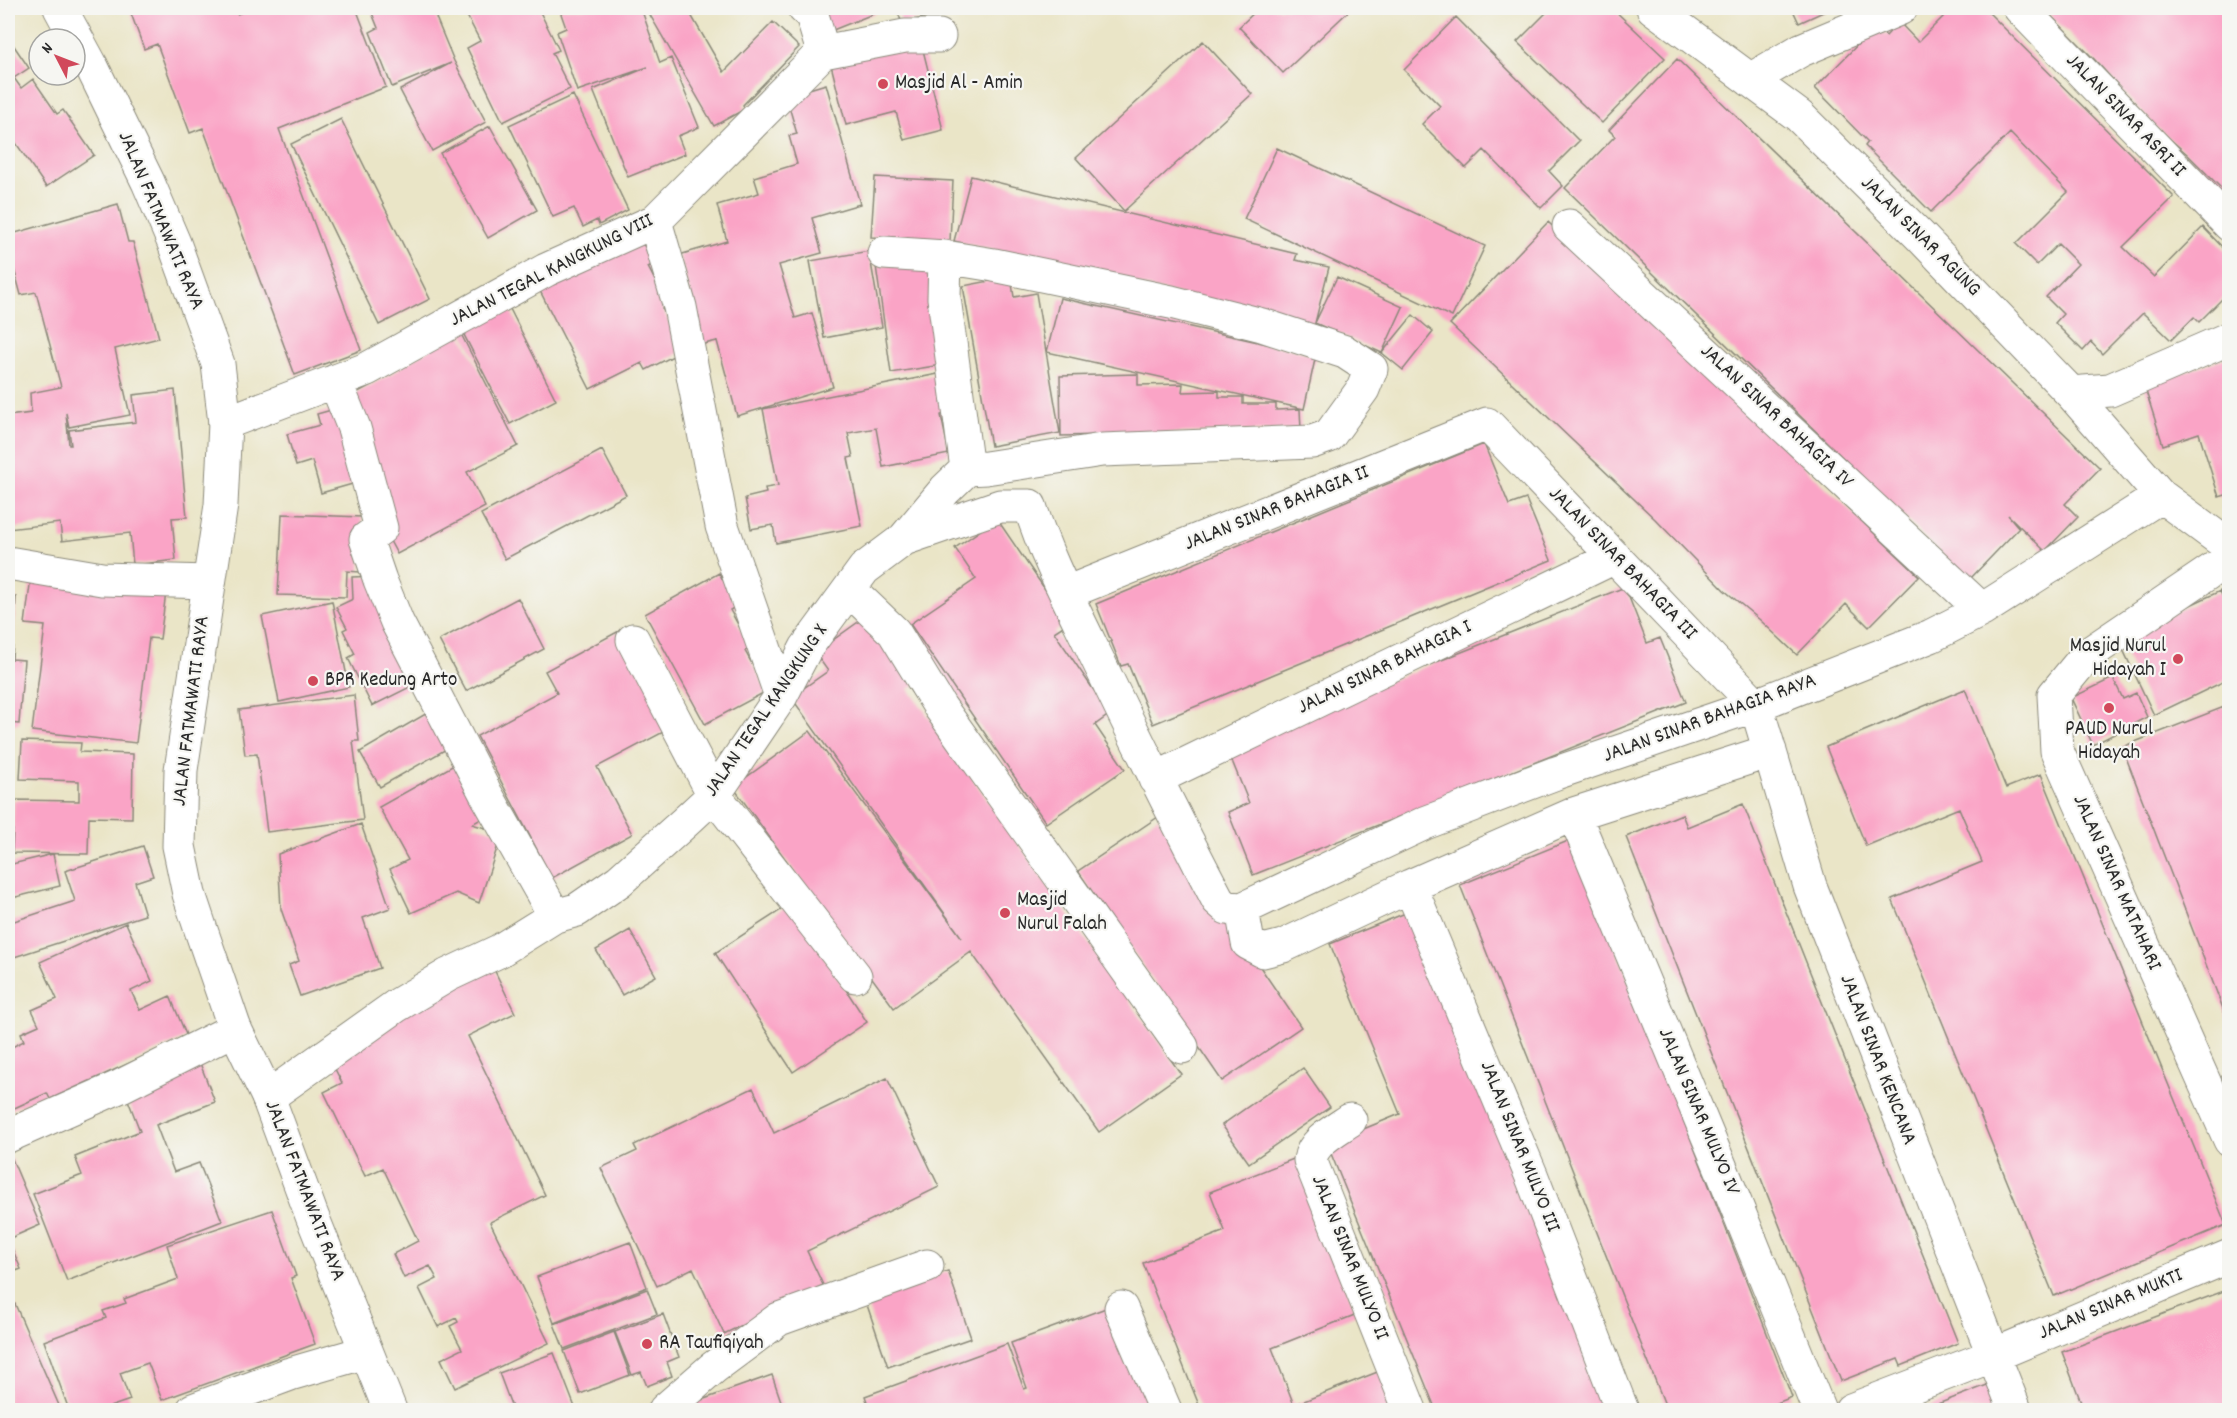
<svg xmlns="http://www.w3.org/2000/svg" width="2237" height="1418" viewBox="0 0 2237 1418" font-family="Dekko,sans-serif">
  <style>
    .building { fill: #faa4c6 }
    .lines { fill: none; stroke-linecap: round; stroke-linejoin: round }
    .street-casing { stroke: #8a8879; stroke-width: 35 }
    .primary-casing { stroke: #8a8879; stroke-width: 35 }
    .street { stroke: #fff; stroke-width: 33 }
    .primary { stroke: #fff; stroke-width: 33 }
    .poi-dot { fill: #d1495b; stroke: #f6f6f2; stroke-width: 2 }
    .labels { text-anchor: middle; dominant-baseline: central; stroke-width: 4.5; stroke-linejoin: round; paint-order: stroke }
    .poi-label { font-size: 21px; fill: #2b2b2b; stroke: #f6f6f2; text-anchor: start }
    .street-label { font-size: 21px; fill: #2b2b2b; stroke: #f6f6f2 }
  </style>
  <rect width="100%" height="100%" fill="#f6f6f2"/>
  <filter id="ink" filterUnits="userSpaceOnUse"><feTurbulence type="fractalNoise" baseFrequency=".0167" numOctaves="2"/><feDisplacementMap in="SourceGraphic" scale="12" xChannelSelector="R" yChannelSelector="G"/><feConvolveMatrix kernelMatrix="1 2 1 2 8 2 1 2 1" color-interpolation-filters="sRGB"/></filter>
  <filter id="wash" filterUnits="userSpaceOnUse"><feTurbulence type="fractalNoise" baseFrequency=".008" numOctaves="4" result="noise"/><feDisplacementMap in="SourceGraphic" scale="24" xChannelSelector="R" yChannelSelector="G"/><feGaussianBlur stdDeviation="1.35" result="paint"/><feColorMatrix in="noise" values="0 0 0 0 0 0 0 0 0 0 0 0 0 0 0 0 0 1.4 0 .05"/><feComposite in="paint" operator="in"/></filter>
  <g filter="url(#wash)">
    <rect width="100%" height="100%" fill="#eae5c7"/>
    <g id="blocks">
      <path class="building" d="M129,8H234L237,14L253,8H356L386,87L279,129L361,350L295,375L203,128L190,133L157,44L144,49Z
        M370,8H432L454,61L486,122L432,151L400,90L451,63L392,87L370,32L378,28Z
        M463,8H550L540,12L559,50L552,53L570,89L503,122L467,48L480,41Z
        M559,8H641L660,63L671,58L699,127L678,136L685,154L628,177L593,90L648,67L577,91L557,32L566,28Z
        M646,8H687L724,72L773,22L799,47L743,105L745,109L714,126Z
        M817,8H888L828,32Z
        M896,8H962L902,23Z
        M1259,8H1352L1283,73L1239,27Z
        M1551,8H1612L1665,58L1602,123L1517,42Z
        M1792,8H1832L1799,23Z
        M1952,8H1984L2174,197L2123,247L2154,277L2203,227L2229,254V292L2199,322L2194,317L2171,340L2143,313L2102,354L2091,342L2083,351L2055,323L2063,314L2046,297L2078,264L2058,244L2037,265L2016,244L2068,192L2010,133L1931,212L1865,146L1868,142L1815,88L1876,26L1886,36L1899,22L1918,42Z
        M2043,8H2229V196L2187,154L2154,125L2095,60Z
        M1456,17L1579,141L1549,171L1563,186L1541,208L1484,150L1466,168L1422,124L1440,106L1404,70Z
        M8,37L29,68L14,78L21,88L33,79L57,114L63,110L94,155L46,187L16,143L8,149Z
        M1203,41L1252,94L1124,211L1076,158Z
        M921,42L943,130L904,140L896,112L846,125L831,65Z
        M1677,59L2100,468L2065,504L2078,517L2045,551L2008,515L2019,528L1969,580L1565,188L1615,136L1609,130Z
        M826,84L860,204L812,218L822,253L779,265L795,318L812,313L833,387L737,416L717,341L704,344L679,255L727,241L717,205L759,193L754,177L797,164L789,136L797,134L786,96Z
        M573,95L628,210L599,225L597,220L583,227L574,208L553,217L509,125Z
        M341,119L430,299L379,325L291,144Z
        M490,126L537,210L488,238L440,153Z
        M1277,148L1485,246L1452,317L1244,219Z
        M971,176L1297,254L1295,260L1329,267L1314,327L954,241Z
        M875,177L953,181L950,241L871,237Z
        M118,204L128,242H133L159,338L115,349L130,415L69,427L66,413L69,445H71L69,430L136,422L133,395L175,390L187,517L172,518L176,560L133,565L130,533L62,541L60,523L8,529V416L31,413L30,393L61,387L36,292L21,295L8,246V235Z
        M1548,222L1919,576L1869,627L1846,604L1797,655L1760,620L1724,590L1655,519L1450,324Z
        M637,231L653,264L648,267L667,304L662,308L683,351L646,370L642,363L590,389L536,283Z
        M869,251L882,327L824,338L810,261Z
        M931,258L941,365L891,373L876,266Z
        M1011,277L1014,297L1036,293L1060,433L991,446L963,286Z
        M1337,277L1403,307L1382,353L1315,323Z
        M1060,298L1316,355L1304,409L1047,352Z
        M507,303L556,400L510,424L460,327Z
        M1413,315L1433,332L1403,370L1382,353Z
        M459,330L518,446L467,472L485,507L397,554L374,511L345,399L388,376Z
        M2229,357V494L2219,497L2199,433L2163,445L2144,385Z
        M948,372L956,412L941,415L949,454L883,467L876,428L848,433L853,457L848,458L862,526L776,543L773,525L751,529L745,498L766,493L765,488L778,486L763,409Z
        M1138,374V385L1183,384L1182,392L1219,391V397H1243V404H1276V410L1300,409L1301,430L1061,436L1060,376Z
        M342,407L363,481L321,493L312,461L296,466L287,434L320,425L317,414Z
        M1484,444L1509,505L1526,499L1551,560L1153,724L1128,664L1121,666L1096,604Z
        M602,450L626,495L505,559L481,514Z
        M282,514L362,517L360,572L347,571L346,597L278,595Z
        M997,519L1068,623L1054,632L1110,714L1095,725L1125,769L1046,823L910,624L976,579L955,548Z
        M719,573L737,606L730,610L751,648L745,651L767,691L705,724L645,614Z
        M375,576L418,683L372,706L348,658L355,654L343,630L347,628L336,607L353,599L352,577Z
        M31,577L166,592L160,639L149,638L136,743L32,731L45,626L25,624Z
        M1625,587L1647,643L1660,638L1686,702L1253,875L1228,812L1249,803L1226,746Z
        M2220,591L2229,611V679L2154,715L2118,639Z
        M8,597H16L12,659L24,660L19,724L8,723Z
        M518,598L544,649L466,691L439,640Z
        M332,601L349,687L279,702L262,616Z
        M868,615L916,684L909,689L1181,1074L1099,1132L971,952L894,1008L733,787L810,731L962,938L791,697L828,671L815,653Z
        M619,631L671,728L597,767L632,834L552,878L477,736L557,693L545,671Z
        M2113,678L2123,699L2136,693L2147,717L2093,745L2071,698Z
        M1965,689L2006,788L2041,774L2226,1225L2054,1296L1892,899L1982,862L1959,808L1866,846L1826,747Z
        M354,695L359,741H353L363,820L267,832L257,754L245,755L239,710Z
        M2229,705V1024L2122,747Z
        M429,712L450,747L380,787L360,752Z
        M22,741L81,743L80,752L133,754L132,818L89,817L88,854L12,853L14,800L79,801V781L20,779Z
        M454,765L483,818L472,824L502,833L479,903L456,893L411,913L390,869L408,860L379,807Z
        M1743,804L1958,1343L1901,1366L1898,1359L1841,1381L1626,837L1682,814L1687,827Z
        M1158,817L1301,1027L1222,1081L1078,871Z
        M361,824L390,908L363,918L380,968L300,996L289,965L299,961L281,909L278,854Z
        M1573,839L1792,1397L1759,1410H1667L1460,885Z
        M143,846L153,876L135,882L145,915L8,959V923L75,901L65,871Z
        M53,854L60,886L8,899V865Z
        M790,904L867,1022L793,1072L715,953Z
        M1408,912L1613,1410H1436L1327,1144L1400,1114L1330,944Z
        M126,923L152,981L131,991L140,1010L170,996L187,1037L50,1099L47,1093L8,1111V1049L24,1041L21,1033L39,1025L32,1010L57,999L40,962Z
        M630,930L656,976L622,995L596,950Z
        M492,965L515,1013L468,1036L545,1195L490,1222L549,1343L455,1388L441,1359L462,1349L450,1326L458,1322L456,1318L438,1327L419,1288L437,1279L430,1266L404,1278L393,1254L418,1241L383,1168L365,1176L324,1092L342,1083L330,1059L390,1015Z
        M198,1058L215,1102L156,1125L174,1172L199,1163L222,1221L67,1281L33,1194L82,1175L75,1157L140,1131L123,1087Z
        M1303,1068L1330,1107L1249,1163L1222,1125Z
        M887,1078L939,1187L807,1251L823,1285L724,1334L693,1268L657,1286L601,1168L637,1151L634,1145L753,1088L774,1133Z
        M1296,1158L1357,1314L1272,1348L1294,1405L1380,1371L1396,1410H1201L1185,1370L1143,1263L1225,1231L1210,1192Z
        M12,1159L40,1225L8,1239L21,1269L8,1274V1160Z
        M272,1210L296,1276L291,1278L315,1344L162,1400L148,1363L120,1373L130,1400L101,1410H69L44,1341L106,1318L103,1311L126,1303L124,1299L178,1279L167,1245Z
        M630,1242L647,1287L554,1323L537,1277Z
        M948,1271L971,1338L888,1367L865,1299Z
        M647,1289L657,1314L564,1349L554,1324Z
        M2229,1289V1410H2084L2062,1352Z
        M15,1304L61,1410H8V1307Z
        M1114,1305L1151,1409L1147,1410H870L865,1396L1007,1344L1024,1389L1027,1388L1011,1343Z
        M663,1314L679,1357L667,1362L672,1376L647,1386L641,1372L632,1375L615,1332Z
        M614,1332L630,1375L580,1394L564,1351Z
        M554,1353L576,1410H513L499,1373Z
        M772,1375L783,1407L792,1404L795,1410H680L679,1408Z
        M1995,1382L2006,1410H1922Z"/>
    </g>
  </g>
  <g filter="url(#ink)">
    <use href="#blocks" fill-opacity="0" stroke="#8a8879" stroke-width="1.5"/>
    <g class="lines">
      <defs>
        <path id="street" d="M804,8L812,15L823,52
          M1653,8L1799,116L1920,236L2071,393L2161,496L2230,547
          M2020,8L2230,225
          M1750,80L1801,50L1901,8
          M655,221L680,307L722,526L781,696
          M1569,226L1982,610
          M884,253L945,257
          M945,257L994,265L1171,302L1262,325L1345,352L1371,369L1363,389L1329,436L1312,442L1102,450L986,468L967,469L944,298Z
          M335,381L354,428L381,528L366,539L380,580L397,622L486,794L555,916
          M2071,393L2110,390L2230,338
          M225,423L367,369L546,270L655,221L823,52L905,36H939
          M904,539L1000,506H1030C1046,557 1071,604 1094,652C1134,735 1175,818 1218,900L1227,908L1242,909
          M2230,558L2087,655L2054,695L2057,751L2230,1140
          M8,563L102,579L209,582
          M850,590L894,632L940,707L1182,1047
          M1066,593L1487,424L1756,705L1810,886L2015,1410
          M633,640L714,795L855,976
          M1155,779L1615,557
          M1574,814L1726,1180L1819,1410
          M1410,886L1532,1177L1622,1410
          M1242,909L1425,823L1556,773L1756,705L1931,636L1982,610L2161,496
          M1242,909L1248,943L1263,951L1283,946L1410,886L1574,814L1770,751
          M268,1097L396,1006L448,975L499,951L555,916L577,910L619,881L685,822L714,795L781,696L806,648L864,569L904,539L945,490L967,469
          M1350,1120C1336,1130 1313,1141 1310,1160L1410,1410
          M8,1136L121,1086L235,1029
          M1121,1308L1165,1410
          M193,1410L290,1374L366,1352
          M665,1410L713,1368L779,1319L927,1266
          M1851,1410L1994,1355L2230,1256"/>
        <path id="primary" d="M60,8L91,65L148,182L174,243L218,364L225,423L221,505L181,770L179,846L189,894L201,930L235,1029L268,1097L312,1216L390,1410"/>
      </defs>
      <use href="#street" class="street-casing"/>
      <use href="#primary" class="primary-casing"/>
      <use href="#street" class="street"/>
      <use href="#primary" class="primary"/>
    </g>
  </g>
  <g class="poi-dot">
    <circle cx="883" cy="84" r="6"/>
    <circle cx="2178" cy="659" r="6"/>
    <circle cx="313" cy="681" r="6"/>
    <circle cx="2109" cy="708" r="6"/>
    <circle cx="1005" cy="913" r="6"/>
    <circle cx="647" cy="1344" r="6"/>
  </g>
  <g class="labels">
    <g class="poi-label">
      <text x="895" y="84">Masjid Al - Amin</text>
      <text x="2166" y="647" text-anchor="end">Masjid Nurul<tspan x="2166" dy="24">Hidayah I</tspan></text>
      <text x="325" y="681">BPR Kedung Arto</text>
      <text x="2109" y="730" text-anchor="middle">PAUD Nurul<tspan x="2109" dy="24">Hidayah</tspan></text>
      <text x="1017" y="901">Masjid<tspan x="1017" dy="24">Nurul Falah</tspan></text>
      <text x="659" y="1344">RA Taufiqiyah</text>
    </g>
    <g class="street-label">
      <text transform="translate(2125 116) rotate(46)">JALAN SINAR ASRI II</text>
      <text transform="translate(160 221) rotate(67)">JALAN FATMAWATI RAYA</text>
      <text transform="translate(1920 237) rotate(45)">JALAN SINAR AGUNG</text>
      <text transform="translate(552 271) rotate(-27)">JALAN TEGAL KANGKUNG VIII</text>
      <text transform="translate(1776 417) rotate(43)">JALAN SINAR BAHAGIA IV</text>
      <text transform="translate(1277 509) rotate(-22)">JALAN SINAR BAHAGIA II</text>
      <text transform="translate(1622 564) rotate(46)">JALAN SINAR BAHAGIA III</text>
      <text transform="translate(1385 668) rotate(-26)">JALAN SINAR BAHAGIA I</text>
      <text transform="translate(192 711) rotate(-83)">JALAN FATMAWATI RAYA</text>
      <text transform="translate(767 711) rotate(-56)">JALAN TEGAL KANGKUNG X</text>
      <text transform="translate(1710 719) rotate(-20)">JALAN SINAR BAHAGIA RAYA</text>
      <text transform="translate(2116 883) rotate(66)">JALAN SINAR MATAHARI</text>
      <text transform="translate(1877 1060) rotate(69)">JALAN SINAR KENCANA</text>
      <text transform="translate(1698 1112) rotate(67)">JALAN SINAR MULYO IV</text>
      <text transform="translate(1519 1147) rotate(68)">JALAN SINAR MULYO III</text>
      <text transform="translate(304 1191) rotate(69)">JALAN FATMAWATI RAYA</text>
      <text transform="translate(1349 1258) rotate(68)">JALAN SINAR MULYO II</text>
      <text transform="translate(2111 1305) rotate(-23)">JALAN SINAR MUKTI</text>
    </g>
  </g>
  <rect width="2237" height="1418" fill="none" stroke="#f6f6f2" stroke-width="30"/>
  <g transform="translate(57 57) rotate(312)"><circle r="28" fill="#f6f6f2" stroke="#a5a5a2" stroke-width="1.5"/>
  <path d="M0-4.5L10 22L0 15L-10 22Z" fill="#d1495b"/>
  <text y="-9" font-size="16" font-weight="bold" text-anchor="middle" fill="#2b2b2b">N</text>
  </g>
</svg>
